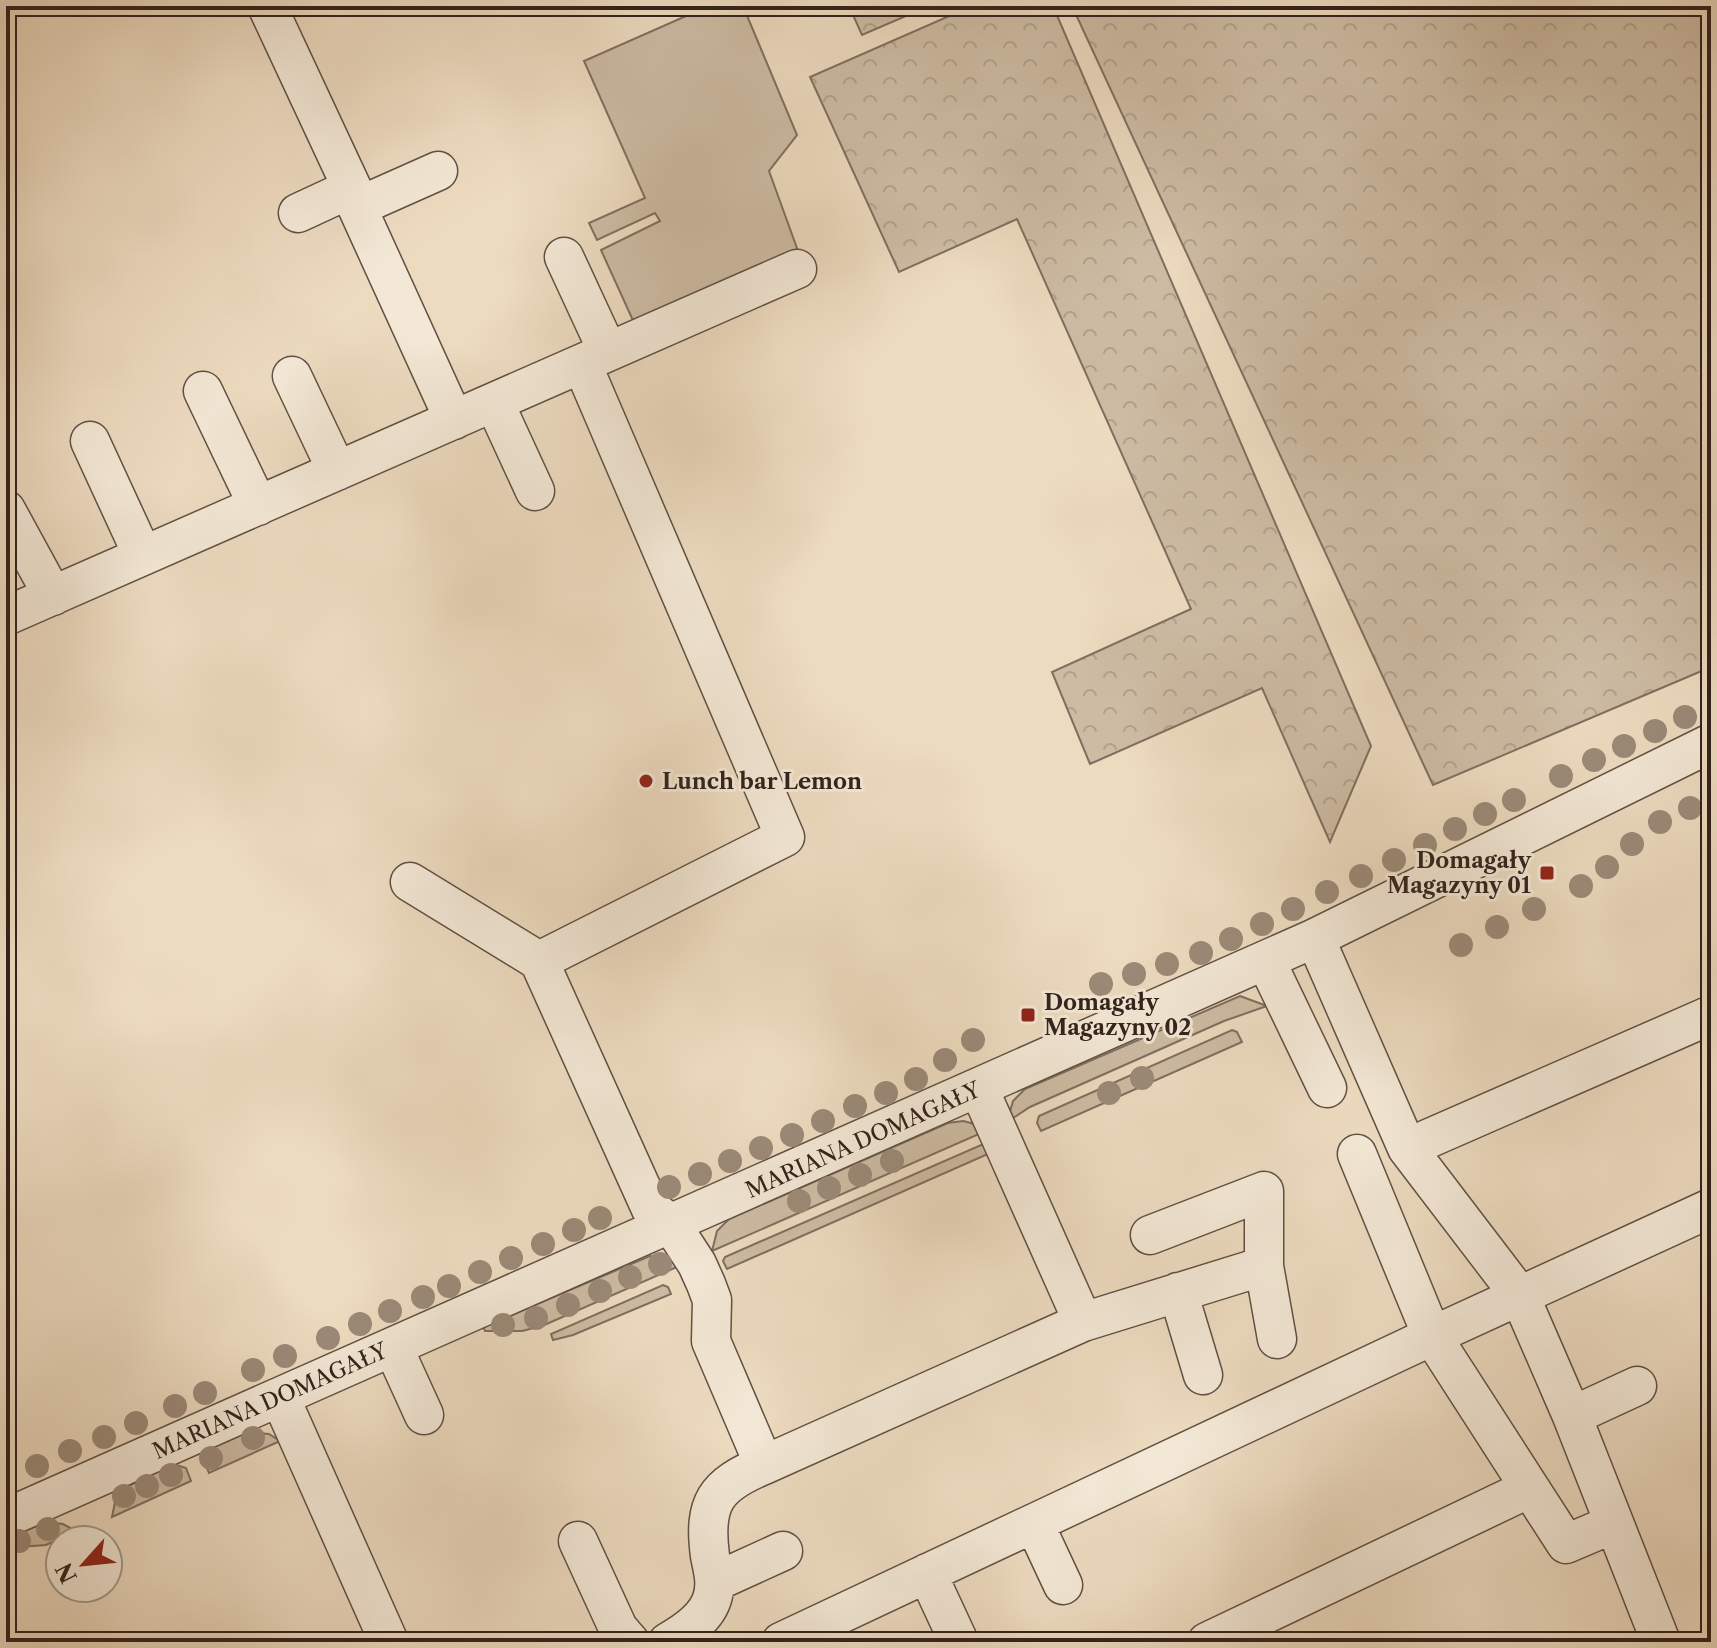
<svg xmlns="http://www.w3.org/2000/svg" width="1717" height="1648" viewBox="0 0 1717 1648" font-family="'Libre Caslon Text',serif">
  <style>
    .green { fill: #cdbca4; stroke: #7f6f60; stroke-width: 2 }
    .forest { fill: url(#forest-crowns); stroke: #7f6f60; stroke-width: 2 }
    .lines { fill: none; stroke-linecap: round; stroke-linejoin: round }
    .minor-casing { stroke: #605045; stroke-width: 41 }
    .minor { stroke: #f3e8d6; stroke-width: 38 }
    .tree { fill: #9b8a78 }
    .poi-dot { fill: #8f2418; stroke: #f3e8d6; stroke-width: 3 }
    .labels { text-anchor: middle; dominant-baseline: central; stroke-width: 6; stroke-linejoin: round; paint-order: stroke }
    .poi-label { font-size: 22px; font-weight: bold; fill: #31221c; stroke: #f3e8d6; text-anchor: start }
    .street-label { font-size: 22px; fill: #31221c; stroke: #f3e8d6 }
  </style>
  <defs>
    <pattern id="forest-crowns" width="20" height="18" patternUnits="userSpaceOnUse" patternTransform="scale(2)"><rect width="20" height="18" fill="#cdbca4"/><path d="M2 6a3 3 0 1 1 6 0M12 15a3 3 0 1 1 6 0" fill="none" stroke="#b0a18d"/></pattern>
  </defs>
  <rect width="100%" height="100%" fill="#eddbc0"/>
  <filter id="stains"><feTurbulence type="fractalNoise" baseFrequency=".0025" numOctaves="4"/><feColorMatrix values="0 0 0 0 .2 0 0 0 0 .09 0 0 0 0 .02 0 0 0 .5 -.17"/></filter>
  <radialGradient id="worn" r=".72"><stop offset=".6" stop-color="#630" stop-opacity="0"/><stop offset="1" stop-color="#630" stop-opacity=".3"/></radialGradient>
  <path class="green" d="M690,6H743L797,135L769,171L798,251L635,325L601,250L660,221L655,213L597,240L589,223L645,198L584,61L693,13Z
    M1240,996L1267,1006L1224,1021L1030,1107L1007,1122L1013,1101L1025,1089Z
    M1232,1030L1237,1032L1242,1042L1041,1131L1037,1123L1039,1116Z
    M963,1121L971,1123L986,1131L712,1251L717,1231L729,1219L948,1123Z
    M981,1145L985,1146L988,1154L727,1269L723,1261L725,1257Z
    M650,1256L666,1258L679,1266L542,1326L522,1331H485L483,1327Z
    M663,1285L668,1287L671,1294L573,1335L553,1340L551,1334Z
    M247,1432L269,1434L280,1441L209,1473L204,1461L207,1450Z
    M173,1464L186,1468L191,1481L112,1517L116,1497L120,1490Z
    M47,1522L63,1524L76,1531L46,1545L6,1548V1538Z"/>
  <path class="forest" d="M849,6H929L862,35Z
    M972,6H1053L1371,746L1330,842L1262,688L1090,764L1052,672L1191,609L1017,219L899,272L810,77Z
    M1072,6H1711V667L1433,785Z"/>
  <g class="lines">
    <defs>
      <path id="minor" d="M267,6L352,188L357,207L454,420
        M357,207L438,171
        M298,213L352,188
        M564,257L608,352
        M582,364L785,837L539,961L651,1209L671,1224L697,1264L706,1284L712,1300L711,1341L764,1465L1083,1322L979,1089
        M292,376L337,471
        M203,391L258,506
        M494,402L535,491
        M90,441L143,556
        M6,510L53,596
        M6,616L797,269
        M410,882L539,961
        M1315,938L1407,1148L1520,1296L1572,1416L1661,1642
        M1266,961L1327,1088
        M1407,1148L1711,1015
        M1357,1154L1432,1336L1566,1544L1613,1524
        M1264,1266L1277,1339
        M1178,1292L1203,1375
        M1083,1322L1264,1266V1191L1150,1235
        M393,1347L424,1415
        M280,1397L389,1642
        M1572,1416L1637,1386
        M6,1518L1315,938L1711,743
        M1034,1523L1063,1585
        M578,1541L618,1628L630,1642
        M927,1573L959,1642
        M715,1582L783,1551
        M668,1642C684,1633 706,1618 712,1599C717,1584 713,1571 710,1556C703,1503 715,1485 764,1465
        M781,1642L1432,1336L1711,1208
        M1207,1642L1530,1488"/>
    </defs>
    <use href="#minor" class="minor-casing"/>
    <use href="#minor" class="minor"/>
  </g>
  <g class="tree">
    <circle cx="1685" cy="717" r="12"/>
    <circle cx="1655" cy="731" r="12"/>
    <circle cx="1624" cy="746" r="12"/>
    <circle cx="1594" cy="760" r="12"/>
    <circle cx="1561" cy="776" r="12"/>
    <circle cx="1514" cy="800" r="12"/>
    <circle cx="1690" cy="808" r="12"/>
    <circle cx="1485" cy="814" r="12"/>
    <circle cx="1660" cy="822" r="12"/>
    <circle cx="1455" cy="829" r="12"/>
    <circle cx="1632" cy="844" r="12"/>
    <circle cx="1425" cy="845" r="12"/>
    <circle cx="1394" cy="860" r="12"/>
    <circle cx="1607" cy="867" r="12"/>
    <circle cx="1361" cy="876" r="12"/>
    <circle cx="1581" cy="886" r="12"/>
    <circle cx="1327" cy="892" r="12"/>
    <circle cx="1293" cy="909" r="12"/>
    <circle cx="1534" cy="909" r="12"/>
    <circle cx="1262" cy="924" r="12"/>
    <circle cx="1497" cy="927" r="12"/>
    <circle cx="1231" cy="939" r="12"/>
    <circle cx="1461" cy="945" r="12"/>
    <circle cx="1201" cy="953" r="12"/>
    <circle cx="1167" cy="964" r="12"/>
    <circle cx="1134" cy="974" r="12"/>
    <circle cx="1101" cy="984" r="12"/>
    <circle cx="973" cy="1040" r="12"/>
    <circle cx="945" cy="1060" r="12"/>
    <circle cx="1142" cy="1078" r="12"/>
    <circle cx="916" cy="1079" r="12"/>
    <circle cx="886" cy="1093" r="12"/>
    <circle cx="1109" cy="1093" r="12"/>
    <circle cx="855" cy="1106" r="12"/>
    <circle cx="823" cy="1121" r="12"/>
    <circle cx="792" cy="1135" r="12"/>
    <circle cx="761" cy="1148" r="12"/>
    <circle cx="730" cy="1161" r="12"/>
    <circle cx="892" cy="1161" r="12"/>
    <circle cx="700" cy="1174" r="12"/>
    <circle cx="860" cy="1175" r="12"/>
    <circle cx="669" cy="1187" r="12"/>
    <circle cx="829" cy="1188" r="12"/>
    <circle cx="799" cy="1201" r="12"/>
    <circle cx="600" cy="1218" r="12"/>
    <circle cx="574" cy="1230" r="12"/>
    <circle cx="543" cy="1244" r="12"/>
    <circle cx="511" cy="1258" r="12"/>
    <circle cx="660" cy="1264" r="12"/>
    <circle cx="480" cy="1272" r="12"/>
    <circle cx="630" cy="1277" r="12"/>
    <circle cx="449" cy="1286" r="12"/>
    <circle cx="600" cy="1291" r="12"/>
    <circle cx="423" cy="1297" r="12"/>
    <circle cx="568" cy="1305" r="12"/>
    <circle cx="390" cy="1311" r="12"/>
    <circle cx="536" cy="1318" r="12"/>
    <circle cx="360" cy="1324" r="12"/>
    <circle cx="503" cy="1325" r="12"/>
    <circle cx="328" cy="1338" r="12"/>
    <circle cx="285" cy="1356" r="12"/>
    <circle cx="253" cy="1370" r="12"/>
    <circle cx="205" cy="1393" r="12"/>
    <circle cx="175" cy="1406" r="12"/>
    <circle cx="136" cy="1423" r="12"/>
    <circle cx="104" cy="1437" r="12"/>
    <circle cx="253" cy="1438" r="12"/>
    <circle cx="70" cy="1451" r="12"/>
    <circle cx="211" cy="1458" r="12"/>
    <circle cx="37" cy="1466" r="12"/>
    <circle cx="171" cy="1475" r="12"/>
    <circle cx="147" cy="1486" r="12"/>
    <circle cx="124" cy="1496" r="12"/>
    <circle cx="48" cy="1529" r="12"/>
    <circle cx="19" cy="1541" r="12"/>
  </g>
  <g class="poi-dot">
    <circle cx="646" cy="781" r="8"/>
    <rect x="1539" y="865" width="16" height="16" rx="4"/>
    <rect x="1020" y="1007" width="16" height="16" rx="4"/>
  </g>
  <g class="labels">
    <g class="poi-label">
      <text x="662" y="781">Lunch bar Lemon</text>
      <text x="1531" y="860" text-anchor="end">Domagały<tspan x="1531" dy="25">Magazyny 01</tspan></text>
      <text x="1044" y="1002">Domagały<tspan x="1044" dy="25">Magazyny 02</tspan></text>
    </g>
    <g class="street-label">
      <text transform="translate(863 1140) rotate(-24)">MARIANA DOMAGAŁY</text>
      <text transform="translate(270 1401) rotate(-24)">MARIANA DOMAGAŁY</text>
    </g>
  </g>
  <rect width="1717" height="1648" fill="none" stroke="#eddbc0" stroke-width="32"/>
  <rect x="8" y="8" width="1701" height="1632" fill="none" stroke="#31221c" stroke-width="4"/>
  <rect x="16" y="16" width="1685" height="1616" fill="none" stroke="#31221c" stroke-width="2"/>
  <g transform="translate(84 1564) rotate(243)"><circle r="38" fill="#f3e8d6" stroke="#a5998c" stroke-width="2"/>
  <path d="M0-6L14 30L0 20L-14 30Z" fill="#8f2418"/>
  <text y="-12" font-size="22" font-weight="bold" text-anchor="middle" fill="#31221c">N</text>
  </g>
  <rect width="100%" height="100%" filter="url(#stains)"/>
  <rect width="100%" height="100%" fill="url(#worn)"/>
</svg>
